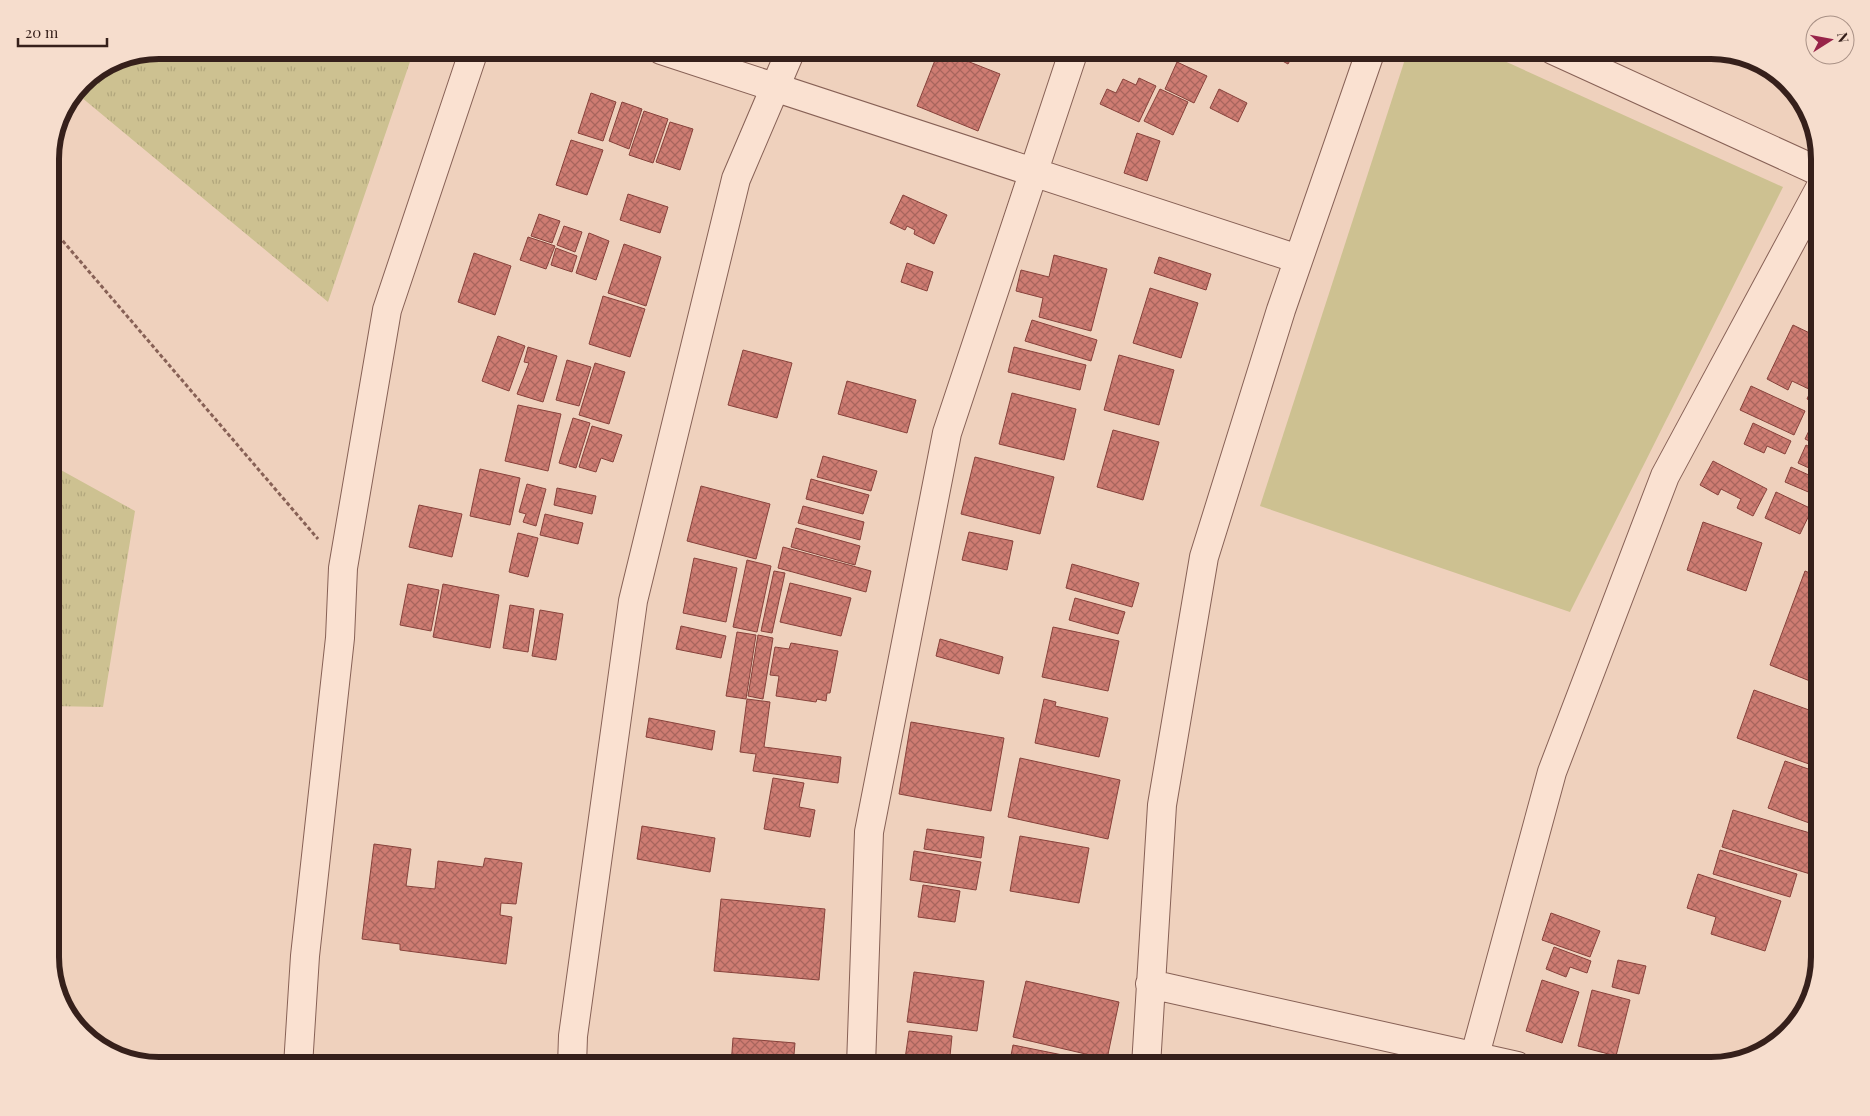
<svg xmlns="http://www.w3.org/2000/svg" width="1870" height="1116" viewBox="0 0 1870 1116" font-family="'Playfair Display',serif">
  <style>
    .grass { fill: url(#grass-tufts) }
    .park { fill: #cdc191 }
    .building { fill: url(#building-cross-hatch); stroke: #87423b }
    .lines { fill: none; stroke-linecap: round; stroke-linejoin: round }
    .minor-casing { stroke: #876156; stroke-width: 30 }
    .tertiary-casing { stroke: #876156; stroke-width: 30 }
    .path { stroke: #876156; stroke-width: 3; stroke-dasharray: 4 2.5; stroke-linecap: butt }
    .minor { stroke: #fae1d1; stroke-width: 28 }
    .tertiary { stroke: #fae1d1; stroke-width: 28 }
    .rim { fill: none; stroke: #36201b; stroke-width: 6 }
  </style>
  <defs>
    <pattern id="grass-tufts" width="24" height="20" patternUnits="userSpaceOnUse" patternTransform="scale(1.25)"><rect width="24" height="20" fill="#cdc191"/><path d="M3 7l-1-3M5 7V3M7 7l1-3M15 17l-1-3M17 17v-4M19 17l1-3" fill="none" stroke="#b1a67c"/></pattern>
    <pattern id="building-cross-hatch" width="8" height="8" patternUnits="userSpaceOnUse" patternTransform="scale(1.25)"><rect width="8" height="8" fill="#ce7c72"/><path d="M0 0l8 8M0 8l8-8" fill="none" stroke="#a8655d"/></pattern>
  </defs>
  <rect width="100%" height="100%" fill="#efd1bd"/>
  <path class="grass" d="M159,50H414L328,302L75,92C95,62 126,56 159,50Z
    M50,464L135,511L103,707L50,706Z"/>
  <path class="park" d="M1408,50H1480L1783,187L1570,612L1260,506Z"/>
  <path class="building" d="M939,50L1000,74L978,131L917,106Z
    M1262,50H1296L1288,64Z
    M1177,62L1207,76L1194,103L1165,89Z
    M1139,78L1156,86L1139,122L1100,104L1107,89L1116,93L1123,79L1136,85Z
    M1160,89L1188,102L1173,135L1144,121Z
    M1219,89L1247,103L1238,122L1210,108Z
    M591,93L616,102L603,141L578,133Z
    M622,102L642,109L629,149L609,141Z
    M644,111L668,119L653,163L629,155Z
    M670,122L693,129L680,170L656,162Z
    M1137,133L1160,141L1147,181L1124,173Z
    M571,140L603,150L587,195L556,185Z
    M628,194L668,207L660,233L620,220Z
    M903,195L947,215L934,244L914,234L915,230L907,226L905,230L890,223Z
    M539,214L560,221L552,243L531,236Z
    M564,226L582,232L575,252L557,245Z
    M589,233L609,241L596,280L576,273Z
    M528,237L555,246L546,269L520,260Z
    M624,244L661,257L646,306L608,293Z
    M556,248L577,256L572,272L551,265Z
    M474,253L511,266L495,315L458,302Z
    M1054,255L1107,269L1091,331L1039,317L1043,298L1016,291L1021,270L1049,277Z
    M1159,257L1211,274L1206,290L1154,273Z
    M907,263L933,272L927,291L901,282Z
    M1150,288L1198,303L1181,358L1133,343Z
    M603,296L645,309L630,357L589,344Z
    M1820,305V325L1811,319Z
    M1032,320L1097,340L1091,361L1025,341Z
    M1793,325L1820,338V405L1807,399L1811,390L1792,381L1788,390L1767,379Z
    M498,336L525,346L509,391L482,381Z
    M528,347L557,356L543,402L517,394L529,363L524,362Z
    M1014,347L1086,365L1080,390L1008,372Z
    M743,350L792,363L777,418L728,405Z
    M1119,355L1174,370L1159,425L1104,410Z
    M567,360L591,367L579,406L556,400Z
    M595,363L625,372L609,424L579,415Z
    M847,381L916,400L907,433L838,414Z
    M1751,386L1805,411L1794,435L1740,410Z
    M1012,393L1076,409L1064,460L999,444Z
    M518,405L561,414L548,471L505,461Z
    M1818,412L1820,413V446L1805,439Z
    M573,418L590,423L576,468L559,463Z
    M1753,423L1791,441L1785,454L1767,446L1764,453L1744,444Z
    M592,426L622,435L613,462L601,458L596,472L579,467Z
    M1113,430L1159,442L1143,500L1097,487Z
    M1806,445L1820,452V473L1798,463Z
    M823,456L877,471L871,491L817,477Z
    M975,457L1054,477L1040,534L961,514Z
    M1713,461L1767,489L1753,516L1737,508L1741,499L1721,489L1718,495L1700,485Z
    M1791,467L1820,480V497L1785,482Z
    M480,469L520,478L510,525L470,516Z
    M811,479L869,495L863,514L806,499Z
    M527,484L546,489L536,526L523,522L526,514L519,512Z
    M701,486L770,504L756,559L687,541Z
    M557,488L596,496L592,514L554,505Z
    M1776,492L1812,509L1800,534L1765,518Z
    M419,505L462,514L452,557L409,547Z
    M803,506L864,522L860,540L798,523Z
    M545,514L583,523L578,544L540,535Z
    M1703,522L1762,543L1746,591L1687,570Z
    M796,528L860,546L855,565L791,547Z
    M969,532L1013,541L1007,570L962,560Z
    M518,533L538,538L528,577L509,572Z
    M783,547L871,571L866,592L778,568Z
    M694,558L737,568L726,622L683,613Z
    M747,560L771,566L757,632L733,627Z
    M1072,564L1139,583L1132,607L1066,588Z
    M774,571L785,573L772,633L761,631Z
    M1805,571L1820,577V636L1817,635L1809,660L1820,664V685L1770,665Z
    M790,583L851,598L841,636L780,622Z
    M408,584L439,590L431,631L400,625Z
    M443,584L499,595L490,648L433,637Z
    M1075,598L1125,612L1118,634L1069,620Z
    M510,605L534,609L528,652L503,648Z
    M540,610L563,614L556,660L532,656Z
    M681,626L726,636L721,658L676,649Z
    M1053,627L1119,641L1108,691L1042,677Z
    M737,632L756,635L746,699L726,696Z
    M758,635L773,638L763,699L748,696Z
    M940,639L1003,657L999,674L936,656Z
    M791,643L838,651L830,693H827L826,701L817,699L816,702L776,696L779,676L770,675L775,647L789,649Z
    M1754,690L1820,714V768L1737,738Z
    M747,699L770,702L764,747L841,757L838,783L753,771L756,754L740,752Z
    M1044,699L1056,702L1055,706L1108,718L1099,757L1035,743Z
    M649,718L715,731L712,750L646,737Z
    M911,722L1004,738L991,811L899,794Z
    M1020,758L1120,780L1108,839L1008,817Z
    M1785,761L1820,773V803L1812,824L1768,808Z
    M773,778L804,783L799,807L815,810L810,837L764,829Z
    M1733,810L1820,836V877L1722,847Z
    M642,826L715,838L710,872L637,859Z
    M927,829L984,837L981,858L924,849Z
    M1020,836L1089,848L1079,903L1010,891Z
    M374,844L411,849L406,886L435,889L438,861L483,867L485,858L522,863L516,904L501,903L500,915L512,917L506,964L400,950V944L362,939Z
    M1720,850L1797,874L1790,897L1713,874Z
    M914,851L981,862L976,890L910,880Z
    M1698,874L1781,901L1765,951L1711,934L1716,917L1687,908Z
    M923,885L960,891L955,922L918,917Z
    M721,899L825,909L819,980L714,971Z
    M1551,913L1600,931L1590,957L1542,940Z
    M1554,947L1591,961L1587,973L1570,967L1566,977L1546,969Z
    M1618,960L1646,966L1639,994L1612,987Z
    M914,972L984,981L977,1031L907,1022Z
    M1542,980L1579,992L1562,1043L1526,1031Z
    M1026,981L1119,1002L1107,1059L1013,1037Z
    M1592,990L1630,1000L1616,1056L1578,1046Z
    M909,1031L952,1036L949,1066H904Z
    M733,1038L795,1043L793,1066H731Z
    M1013,1045L1107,1064V1066H1009Z"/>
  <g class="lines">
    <defs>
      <path id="minor" d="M661,50L1298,259
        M1553,50L1820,172
        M1150,984L1517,1066
        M572,1066L573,1036L633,601L736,179L791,50
        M861,1066L869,832L947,433L1074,50
        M1146,1066L1162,805L1204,557L1281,310L1371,50
        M1472,1066L1552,772L1665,476L1820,188"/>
      <path id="tertiary" d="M298,1066L305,956L340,638L343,568L387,310L474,50"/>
    </defs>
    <use href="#minor" class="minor-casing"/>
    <use href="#tertiary" class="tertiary-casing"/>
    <path class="path" d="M50,226L318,539"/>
    <use href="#minor" class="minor"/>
    <use href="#tertiary" class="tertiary"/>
  </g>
  <path d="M0 0H1870V1116H0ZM159 59H1711A100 100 0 0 1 1811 159V957A100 100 0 0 1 1711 1057H159A100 100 0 0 1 59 957V159A100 100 0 0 1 159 59Z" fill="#f6ddcd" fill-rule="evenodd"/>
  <path class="rim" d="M159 59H1711A100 100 0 0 1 1811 159V957A100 100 0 0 1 1711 1057H159A100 100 0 0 1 59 957V159A100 100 0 0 1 159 59Z"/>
  <g transform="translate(1830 40) rotate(79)"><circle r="24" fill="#f6ddcd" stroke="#a99186"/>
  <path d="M0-4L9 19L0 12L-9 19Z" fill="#982449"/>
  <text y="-8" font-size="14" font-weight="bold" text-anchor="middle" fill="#36201b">N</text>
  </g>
  <path d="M18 38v8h89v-8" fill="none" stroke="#36201b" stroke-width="2.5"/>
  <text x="25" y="38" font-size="15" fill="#36201b" stroke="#f6ddcd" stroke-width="4" paint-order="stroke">20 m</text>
</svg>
